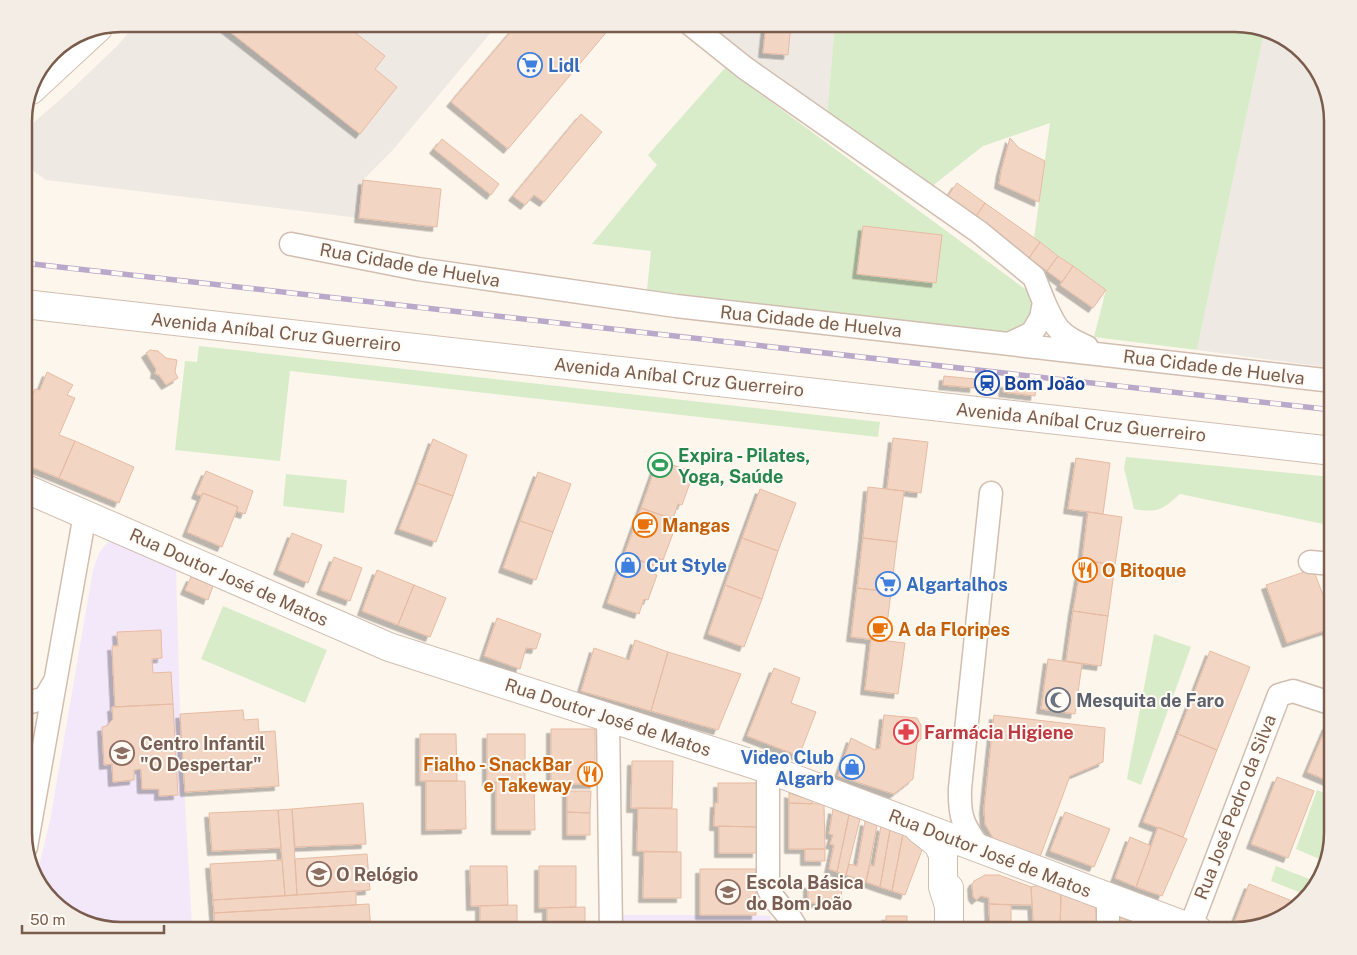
<svg xmlns="http://www.w3.org/2000/svg" width="1357" height="955" viewBox="0 0 1357 955" font-family="'Public Sans',sans-serif">
  <style>
    .industrial { fill: #efe9e4 }
    .education { fill: #f3e8fa }
    .green { fill: #d8ecc9 }
    .building { fill: #f3d5c3; stroke: #e6bba3; filter: url(#shadow) }
    .lines { fill: none; stroke-linecap: round; stroke-linejoin: round }
    .minor-casing { stroke: #d1beb0; stroke-width: 25 }
    .tertiary-casing { stroke: #d1beb0; stroke-width: 30 }
    .secondary-casing { stroke: #d6c0b0; stroke-width: 30 }
    .minor { stroke: #fff; stroke-width: 22 }
    .tertiary { stroke: #fff; stroke-width: 28 }
    .secondary { stroke: #fff; stroke-width: 28 }
    .rail-casing { stroke: #b9a8c9; stroke-width: 5.5 }
    .rail { stroke: #fffaf3; stroke-width: 4; stroke-dasharray: 11; stroke-linecap: butt }
    .labels { text-anchor: middle; dominant-baseline: central; stroke-width: 4; stroke-linejoin: round; paint-order: stroke }
    .shop-label { font-size: 18px; font-weight: bold; fill: #366cbe; stroke: #fffaf3; text-anchor: start }
    .street-label { font-size: 18px; fill: #7a5c4d; stroke: #fffaf3 }
    .transit-label { font-size: 18px; font-weight: bold; fill: #164399; stroke: #fffaf3; text-anchor: start }
    .leisure-label { font-size: 18px; font-weight: bold; fill: #27864d; stroke: #fffaf3; text-anchor: start }
    .food-label { font-size: 18px; font-weight: bold; fill: #c56008; stroke: #fffaf3; text-anchor: start }
    .worship-label { font-size: 18px; font-weight: bold; fill: #5b616d; stroke: #fffaf3; text-anchor: start }
    .health-label { font-size: 18px; font-weight: bold; fill: #be3a42; stroke: #fffaf3; text-anchor: start }
    .education-label { font-size: 18px; font-weight: bold; fill: #785e54; stroke: #fffaf3; text-anchor: start }
    .rim { fill: none; stroke: #7a5c4d; stroke-width: 2.5 }
  </style>
  <defs>
    <filter id="shadow"><feDropShadow dx="-4.5" dy="4.5" stdDeviation="0" flood-color="#0004"/></filter>
  </defs>
  <rect width="100%" height="100%" fill="#fdf6ec"/>
  <path class="industrial" d="M136,24H498L392,151L363,180L359,218L46,180L26,166L24,131L71,90L118,45Z
    M703,24H835L827,115Z
    M1264,33L1295,44L1323,78L1333,121V368L1197,350Z"/>
  <path class="education" d="M108,542H115L176,570L180,714L192,927H110L62,911L36,878L50,821L93,570L99,553Z
    M700,869H756V915L771,916V931H622V915H700Z"/>
  <path class="green" d="M835,24H1236L1264,33L1197,350L1094,337L1106,290L1034,238L1050,123L983,146L931,187L827,115Z
    M725,68L1028,291L1034,306C1029,322 1023,330 1006,333L647,290L651,251L592,244L657,165L648,155Z
    M199,346L880,422L878,437L290,371L280,461L175,450L185,361L197,362Z
    M1126,457L1332,477L1328,525L1180,494C1162,510 1158,513 1134,509L1124,468Z
    M286,474L347,480L344,513L283,506Z
    M223,606L327,650L305,703L201,659Z
    M1154,634L1191,647L1141,785L1127,779Z
    M1317,790L1333,797V834L1324,861L1296,849Z
    M1276,866L1317,882L1313,893L1309,896L1271,881Z"/>
  <path class="building" d="M220,24H344L385,56L375,69L397,87L360,134Z
    M517,24H603L609,29L508,149L451,102Z
    M766,24H791L788,55L763,53Z
    M581,114L602,132L544,202L534,195L525,205L513,196Z
    M1010,138L1019,148L1045,161L1039,202L999,184L1001,171Z
    M442,139L499,184L491,195L434,149Z
    M363,180L441,189L437,227L359,218Z
    M957,183L985,203L974,219L946,199Z
    M985,203L1040,242L1029,258L974,219Z
    M863,226L942,235L936,283L857,274Z
    M1040,242L1058,256L1047,271L1029,258Z
    M1058,256L1073,266L1062,282L1047,271Z
    M1073,266L1106,290L1093,308L1060,285Z
    M150,350L158,351L166,358L177,360L175,372L178,378L166,385L159,375L155,374L156,369L146,353Z
    M47,372L73,385L67,395L75,398L59,435L75,441L59,478L24,464V414L35,389L40,390Z
    M944,376L975,379L974,388L943,385Z
    M1005,383L1036,386L1035,396L1003,392Z
    M893,438L928,442L921,493L887,489Z
    M433,439L467,455L453,496L417,483Z
    M75,441L134,467L119,503L59,478Z
    M1076,458L1110,463L1103,514L1068,509Z
    M658,460L690,471L688,479L691,480L682,505L678,504L673,519L641,508Z
    M206,471L253,491L245,514L236,511L238,507L203,493L201,496L196,494Z
    M538,472L571,484L553,532L520,521Z
    M417,483L453,496L436,542L399,529Z
    M868,487L904,491L897,542L863,538Z
    M760,489L796,503L778,551L742,538Z
    M203,493L238,507L222,547L187,532Z
    M641,508L673,519L671,526L675,528L663,560L658,558L656,566L624,555Z
    M1088,512L1122,517L1115,565L1082,560Z
    M520,521L553,532L536,580L503,568Z
    M292,533L322,545L308,583L278,570Z
    M742,538L778,551L762,599L725,585Z
    M863,538L897,542L891,592L857,588Z
    M624,555L656,566L654,574L657,575L648,600L644,599L639,614L607,603Z
    M334,557L362,568L350,601L321,590Z
    M1082,560L1115,565L1108,616L1073,611Z
    M1313,569L1323,595L1333,592V648L1327,630L1287,643L1266,585Z
    M377,570L414,585L398,625L362,611Z
    M191,577L213,586L208,600L185,590Z
    M414,585L446,598L430,637L398,625Z
    M725,585L762,599L744,647L708,634Z
    M857,588L891,592L885,641L851,637Z
    M1073,611L1108,616L1101,666L1066,661Z
    M497,618L541,634L536,649L526,648L520,669L484,656Z
    M161,630L162,658L152,659L153,673L171,672L173,704L115,707L112,646H118L117,632Z
    M871,639L905,643L898,694L865,690Z
    M635,640L668,652L651,711L581,691L594,648L629,660Z
    M1210,651L1250,667L1217,750L1178,734Z
    M668,652L741,674L718,730L651,711Z
    M1048,659L1082,664L1075,714L1041,709Z
    M774,668L800,678L791,703L816,712L799,756L747,736Z
    M173,704L178,795L159,796V789H142L141,769L134,770V780L113,782L112,764L104,765L102,727L107,726L113,719L112,707Z
    M243,710L244,720L258,719L259,732L275,731L279,786L185,792L180,714Z
    M884,715L917,718L921,725V739L917,743L913,779L894,794L838,776L851,738L875,750L880,748Z
    M994,715L1105,728L1103,762L1070,776L1040,857L993,838L985,824L984,809Z
    M1327,725L1333,727V783L1307,772Z
    M551,729H595V784H551Z
    M420,734H456L457,781H420Z
    M487,734H525V782H487Z
    M1178,734L1217,750L1183,837L1143,822Z
    M632,761H673L672,808H631Z
    M1277,777L1314,791L1288,858L1251,844Z
    M426,781H465L466,829L426,830Z
    M496,782H534L535,830H496Z
    M718,783H758L757,827L714,826L715,803H718Z
    M567,791H591L590,813L567,812Z
    M789,793L813,801L812,804L789,803Z
    M363,803L366,844L295,847L292,809Z
    M789,803L824,804L825,849H789Z
    M638,808L677,809V852L637,851Z
    M292,809L297,895L285,896L278,810Z
    M833,809L849,815L837,872L829,869L834,845L830,844L833,835L829,834Z
    M278,810L281,848L212,851L209,813Z
    M567,812L590,813V835H567Z
    M1065,812L1110,829L1094,867L1050,851Z
    M849,815L860,819L846,875L837,872Z
    M865,821L877,825L866,882L846,875L849,864L857,866Z
    M719,826L757,827V853H719Z
    M881,826L890,830L880,887L866,882L870,865L874,866Z
    M1158,827L1187,839L1162,896L1136,887Z
    M890,830L903,834L892,891L880,887Z
    M903,834L925,842L905,895L892,891Z
    M1130,837L1151,846L1136,887L1115,878Z
    M805,849H825V861H805Z
    M644,852H681V898H643Z
    M367,854L370,890L297,895L295,859Z
    M282,860L285,896L213,900L210,864Z
    M470,866H507L508,905L471,906Z
    M539,866H576V907L539,908Z
    M700,869H756V915H700Z
    M985,875H999L1031,887L1032,905L989,904V898L981,896L976,900L973,896L972,885L974,881Z
    M808,884H841L842,903H808Z
    M1249,884L1300,904L1279,921L1247,928L1234,923Z
    M1040,885L1061,893L1060,931H1034L1031,887Z
    M356,891V905L214,913L213,900Z
    M1061,893L1093,906L1098,913L1097,931H1060Z
    M369,904L371,931H215L214,913Z
    M989,904L1011,905V931H990Z
    M517,905V931H480V906Z
    M585,907V931H547V908Z
    M886,916H907V931H886Z
    M1117,916L1153,931H1112Z
    M812,923L842,924L841,931H812Z"/>
  <g class="lines">
    <defs>
      <path id="minor" d="M690,24L745,68L979,232L1034,277L1044,302L1041,318L1032,333L1011,343
        M291,244L418,269L676,306L1333,381
        M1044,302C1056,329 1059,335 1087,347
        M1310,562L1333,564
        M24,704L45,698L55,681
        M608,718L611,931
        M768,769V888C774,904 792,914 797,931
        M26,847L85,514
        M981,850C963,825 959,818 960,788L991,493
        M1190,928L1279,695L1293,691L1333,704
        M1108,931V898"/>
      <path id="tertiary" d="M24,304L1333,451
        M24,488L389,647L768,769L1199,931
        M919,829L938,844L943,855V887L949,906
        M949,931V888"/>
      <path id="secondary" d="M31,90L98,28"/>
    </defs>
    <use href="#minor" class="minor-casing"/>
    <use href="#tertiary" class="tertiary-casing"/>
    <use href="#secondary" class="secondary-casing"/>
    <use href="#minor" class="minor"/>
    <use href="#tertiary" class="tertiary"/>
    <use href="#secondary" class="secondary"/>
    <defs>
      <path id="rail" d="M24,263L1333,410"/>
    </defs>
    <use href="#rail" class="rail-casing"/>
    <use href="#rail" class="rail"/>
  </g>
  <defs>
    <symbol id="supermarket-ring" viewBox="-11 -11 22 22"><circle r="9.5" fill="#fffaf3" stroke="#3f7fe0" stroke-width="1.5"/><path d="M-6-5.5h2.5l.6 2H6L4.5 2H-2.5L-4.4-4H-6ZM-1.5 3.2a1.3 1.3 0 1 0 .1 0ZM3 3.2a1.3 1.3 0 1 0 .1 0Z" fill="#3f7fe0"/></symbol>
    <symbol id="station-ring" viewBox="-11 -11 22 22"><circle r="9.5" fill="#fffaf3" stroke="#1a4fb4" stroke-width="1.5"/><path d="M-3-6H3Q5-6 5-4V2Q5 4 3 4L4.5 6H3L1.5 4h-3L-3 6H-4.5L-3 4Q-5 4-5 2V-4Q-5-6-3-6ZM-3.5-4v3h7v-3ZM-3.5 1v1.5H-2V1ZM2 1v1.5H3.5V1Z" fill="#1a4fb4"/></symbol>
    <symbol id="stadium-ring" viewBox="-11 -11 22 22"><circle r="9.5" fill="#fffaf3" stroke="#2e9e5b" stroke-width="1.5"/><path d="M0-5a6.5 5 0 1 0 0 10a6.5 5 0 1 0 0-10ZM-3.5-1.8h7v3.6h-7Z" fill="#2e9e5b"/></symbol>
    <symbol id="cafe-ring" viewBox="-11 -11 22 22"><circle r="9.5" fill="#fffaf3" stroke="#e8710a" stroke-width="1.5"/><path d="M-5.5-4.5H6V0H3Q3 3.5 0 3.5H-2.5Q-5.5 3.5-5.5 0ZM3-3.2v2h1.7v-2ZM-6 4.5H4V6H-6Z" fill="#e8710a"/></symbol>
    <symbol id="shop-ring" viewBox="-11 -11 22 22"><circle r="9.5" fill="#fffaf3" stroke="#3f7fe0" stroke-width="1.5"/><path d="M-5-2.5h2.3a2.7 3.5 0 0 1 5.4 0H5L5.5 6h-11ZM-1.5-2.5h3a1.5 2.3 0 0 0-3 0Z" fill="#3f7fe0"/></symbol>
    <symbol id="restaurant-ring" viewBox="-11 -11 22 22"><circle r="9.5" fill="#fffaf3" stroke="#e8710a" stroke-width="1.5"/><path d="M-5-6h1v4h1v-4h1v4h1v-4h1v5L-1.5 .5V6h-2V.5L-5-1ZM5-6V6H3V1.5H1.5Q1.5-4 5-6Z" fill="#e8710a"/></symbol>
    <symbol id="mosque-ring" viewBox="-11 -11 22 22"><circle r="9.5" fill="#fffaf3" stroke="#6b7280" stroke-width="1.5"/><path d="M3.5-4.9A6 6 0 1 0 3.5 4.9A5 5 0 1 1 3.5-4.9Z" fill="#6b7280"/></symbol>
    <symbol id="pharmacy-ring" viewBox="-11 -11 22 22"><circle r="9.5" fill="#fffaf3" stroke="#e0444e" stroke-width="1.5"/><path d="M-2-6h4v4h4v4h-4v4h-4v-4h-4v-4h4Z" fill="#e0444e"/></symbol>
    <symbol id="school-ring" viewBox="-11 -11 22 22"><circle r="9.5" fill="#fffaf3" stroke="#8d6e63" stroke-width="1.5"/><path d="M0-5L7-2L0 1L-7-2ZM-4 1L0 2.5L4 1V4Q0 6-4 4Z" fill="#8d6e63"/></symbol>
  </defs>
  <g fill-rule="evenodd">
    <use href="#supermarket-ring" x="516" y="51" width="28" height="28"/>
    <use href="#station-ring" x="973" y="369" width="28" height="28"/>
    <use href="#stadium-ring" x="646" y="451" width="28" height="28"/>
    <use href="#cafe-ring" x="631" y="511" width="28" height="28"/>
    <use href="#shop-ring" x="614" y="551" width="28" height="28"/>
    <use href="#restaurant-ring" x="1071" y="556" width="28" height="28"/>
    <use href="#supermarket-ring" x="874" y="570" width="28" height="28"/>
    <use href="#cafe-ring" x="866" y="615" width="28" height="28"/>
    <use href="#mosque-ring" x="1044" y="686" width="28" height="28"/>
    <use href="#pharmacy-ring" x="892" y="718" width="28" height="28"/>
    <use href="#school-ring" x="108" y="739" width="28" height="28"/>
    <use href="#shop-ring" x="838" y="753" width="28" height="28"/>
    <use href="#restaurant-ring" x="576" y="760" width="28" height="28"/>
    <use href="#school-ring" x="305" y="860" width="28" height="28"/>
    <use href="#school-ring" x="714" y="878" width="28" height="28"/>
  </g>
  <g class="labels">
    <g class="shop-label">
      <text x="548" y="65">Lidl</text>
      <text x="646" y="565">Cut Style</text>
      <text x="906" y="584">Algartalhos</text>
      <text x="834" y="757" text-anchor="end">Video Club<tspan x="834" dy="21">Algarb</tspan></text>
    </g>
    <g class="street-label">
      <text transform="translate(410 265) rotate(10)">Rua Cidade de Huelva</text>
      <text transform="translate(811 321) rotate(6)">Rua Cidade de Huelva</text>
      <text transform="translate(276 332) rotate(6)">Avenida Aníbal Cruz Guerreiro</text>
      <text transform="translate(1214 367) rotate(7)">Rua Cidade de Huelva</text>
      <text transform="translate(679 377) rotate(6)">Avenida Aníbal Cruz Guerreiro</text>
      <text transform="translate(1081 422) rotate(6)">Avenida Aníbal Cruz Guerreiro</text>
      <text transform="translate(229 577) rotate(24)">Rua Doutor José de Matos</text>
      <text transform="translate(608 717) rotate(18)">Rua Doutor José de Matos</text>
      <text transform="translate(1235 807) rotate(-69)">Rua José Pedro da Silva</text>
      <text transform="translate(990 853) rotate(21)">Rua Doutor José de Matos</text>
    </g>
    <g class="transit-label">
      <text x="1004" y="383">Bom João</text>
    </g>
    <g class="leisure-label">
      <text x="678" y="455">Expira - Pilates,<tspan x="678" dy="21">Yoga, Saúde</tspan></text>
    </g>
    <g class="food-label">
      <text x="662" y="525">Mangas</text>
      <text x="1102" y="570">O Bitoque</text>
      <text x="898" y="629">A da Floripes</text>
      <text x="572" y="764" text-anchor="end">Fialho - SnackBar<tspan x="572" dy="21">e Takeway</tspan></text>
    </g>
    <g class="worship-label">
      <text x="1076" y="700">Mesquita de Faro</text>
    </g>
    <g class="health-label">
      <text x="924" y="732">Farmácia Higiene</text>
    </g>
    <g class="education-label">
      <text x="140" y="743">Centro Infantil<tspan x="140" dy="21">"O Despertar"</tspan></text>
      <text x="336" y="874">O Relógio</text>
      <text x="746" y="882">Escola Básica<tspan x="746" dy="21">do Bom João</tspan></text>
    </g>
  </g>
  <path d="M0 0H1357V955H0ZM121 32H1235A89 89 0 0 1 1324 121V833A89 89 0 0 1 1235 922H121A89 89 0 0 1 32 833V121A89 89 0 0 1 121 32Z" fill="#f4ede6" fill-rule="evenodd"/>
  <path class="rim" d="M121 32H1235A89 89 0 0 1 1324 121V833A89 89 0 0 1 1235 922H121A89 89 0 0 1 32 833V121A89 89 0 0 1 121 32Z"/>
  <path d="M22 925v8h142v-8" fill="none" stroke="#7a5c4d" stroke-width="2.5"/>
  <text x="30" y="925" font-size="15" fill="#7a5c4d" stroke="#fffaf3" stroke-width="4" paint-order="stroke">50 m</text>
</svg>
